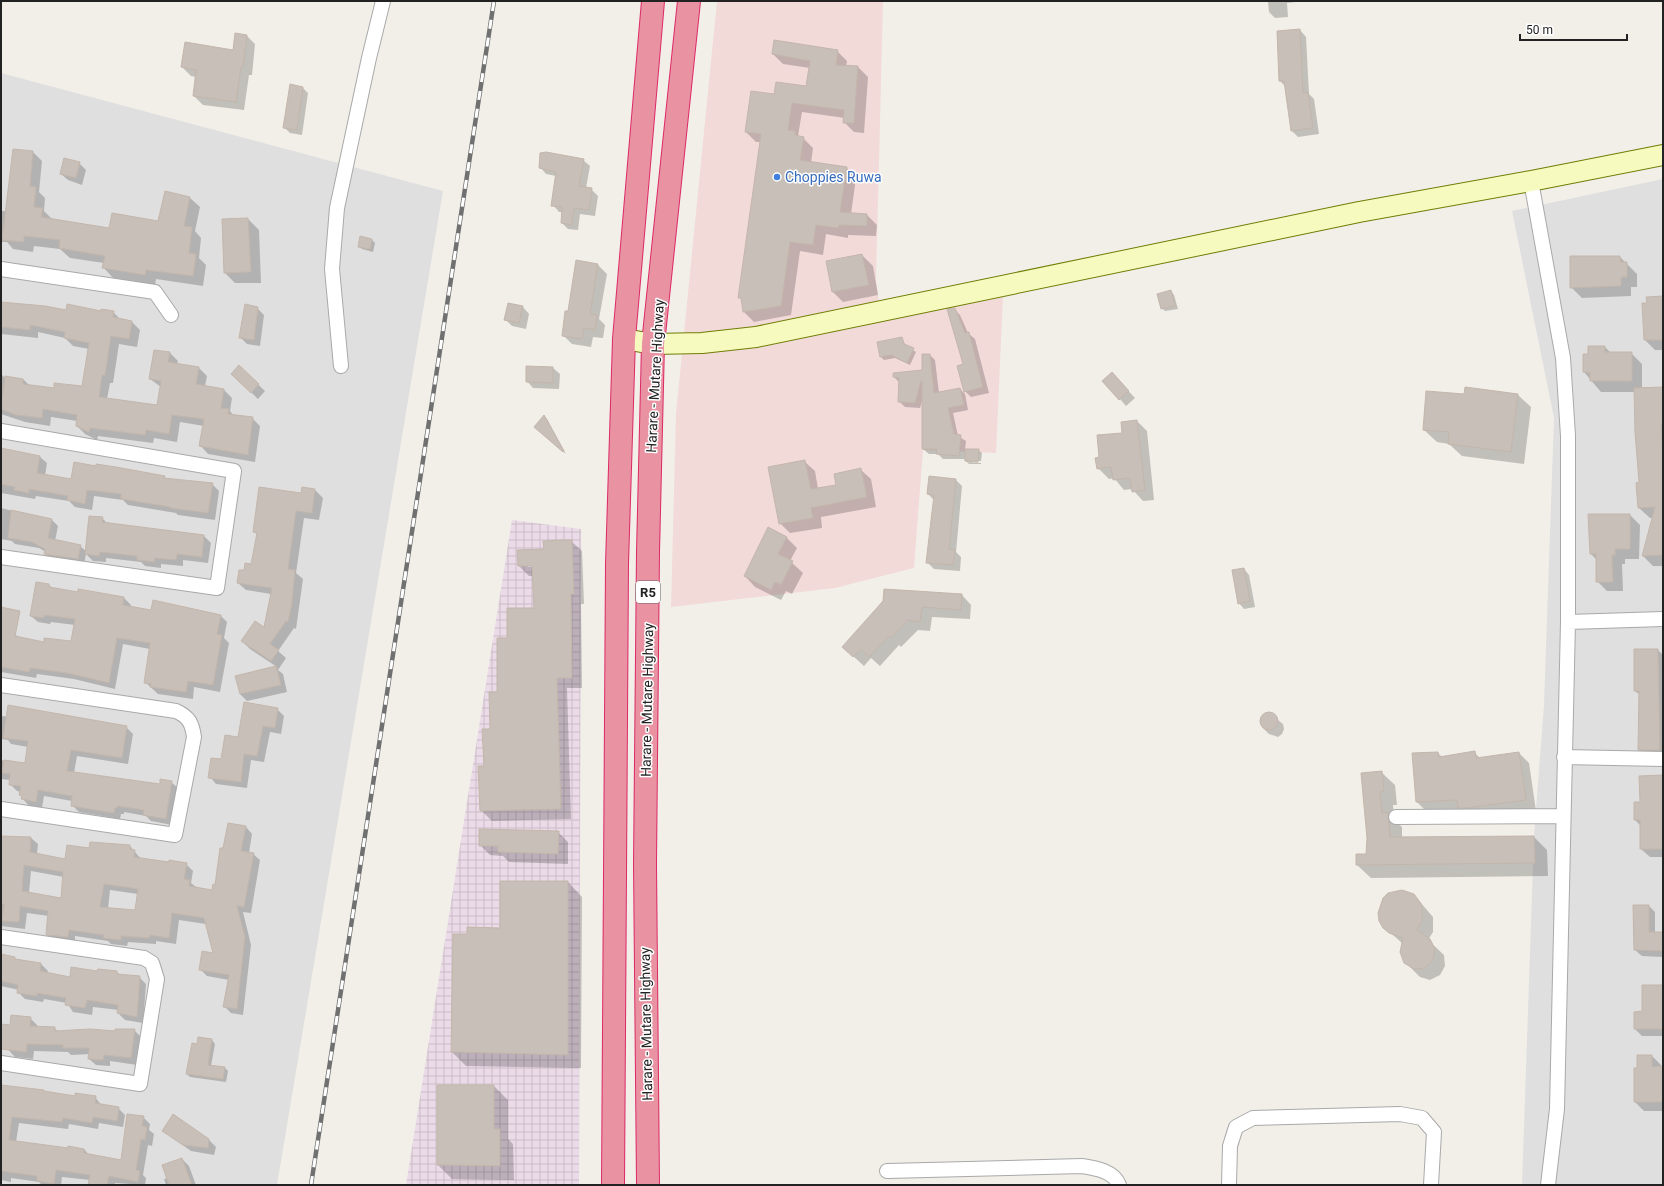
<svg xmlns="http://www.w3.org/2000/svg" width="1664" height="1186" viewBox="0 0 1664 1186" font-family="Roboto,sans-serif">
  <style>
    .residential { fill: #e0dfdf }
    .commercial { fill: #f2dad9 }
    .industrial { fill: url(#industrial-grid) }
    .shadow { fill: #0003; fill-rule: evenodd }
    .building { fill: #c7bfb8; stroke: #c4b6ab; fill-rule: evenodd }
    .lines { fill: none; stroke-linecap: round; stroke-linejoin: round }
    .street-casing { stroke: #a9a9a9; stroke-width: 16 }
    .secondary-casing { stroke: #707d05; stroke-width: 22 }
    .highway-casing { stroke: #dc2a67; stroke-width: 24 }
    .street { stroke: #fff; stroke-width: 14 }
    .secondary { stroke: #f7fabf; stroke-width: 20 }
    .highway { stroke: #e892a2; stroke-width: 22 }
    .rail-casing { stroke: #707070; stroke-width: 4.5 }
    .rail { stroke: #fff; stroke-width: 3; stroke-dasharray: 9; stroke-linecap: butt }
    .shop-dot { fill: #3f7fe0; stroke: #fff; stroke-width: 1.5 }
    .labels { text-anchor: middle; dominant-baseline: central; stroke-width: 3; stroke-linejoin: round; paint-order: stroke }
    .shield { fill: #fff; stroke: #646464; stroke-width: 1 }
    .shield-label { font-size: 13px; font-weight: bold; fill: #222 }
    .shop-label { font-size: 14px; fill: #366cbe; stroke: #fff; text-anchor: start }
    .street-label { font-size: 14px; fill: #222; stroke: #fff }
  </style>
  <defs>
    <pattern id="industrial-grid" width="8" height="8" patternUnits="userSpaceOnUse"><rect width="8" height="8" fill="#ebdbe8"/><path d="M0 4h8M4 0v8" fill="none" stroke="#c9bcc7"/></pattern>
  </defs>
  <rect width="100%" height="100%" fill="#f2efe9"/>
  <path class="residential" d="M1,73L443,191L277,1185H1Z
    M1663,179V1185H1522L1534,836L1544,705L1554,418L1512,211Z"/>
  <path class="commercial" d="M717,1H883L876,281L882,320L1003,296L996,453L923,450L914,568L835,588L671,607L676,414Z"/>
  <path class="industrial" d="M512,520L581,529L579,1185H406Z"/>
  <path class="shadow" d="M1268,1H1296V2L1287,3L1288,17L1275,18L1269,12Z
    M1300,30L1306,37L1309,94L1314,99L1319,134L1298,137L1292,131L1285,86L1280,81Z
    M246,35L255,44L252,75H249L244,110L203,105L194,96L196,77L191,76L182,67L234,51Z
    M837,51L847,61L846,67H858L868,77L864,133L854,132L844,122L845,118L802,112L798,136L803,138L813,148L811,163L847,168L856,178L851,214L867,215L877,225L876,236L848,235V238L826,234L823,255L800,251L791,315L754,322L744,312L743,301L739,297L761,142H756L746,132L775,96L807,87L810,68L783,64L773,54Z
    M303,88L308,93L302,135L290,133L284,127Z
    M32,151L42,161L39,192L45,198L44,211L53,220L110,229L159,222L190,198L200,207L195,231L201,238L199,258L206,265L203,286L156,279L155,285L113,278L104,268V263L70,258L60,249L34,246L33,252L13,249L7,242H1V211H6Z
    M583,160L590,166L586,188L591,189L598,196L595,216L580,214L578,230L568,229L562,223L563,212H559L553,205L556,176L546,174L540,167Z
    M79,163L86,170L82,185L68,180L61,174Z
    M248,219L259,230L261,283H235L225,273Z
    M372,240L375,243L373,252L362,249L359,246Z
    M862,255L873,266L878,295L843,302L833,292Z
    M1620,257L1637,274V287H1631V296L1582,298L1571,287Z
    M598,265L607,274L599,319L605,325L603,338L593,337L591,347L572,344L563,335Z
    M1171,291L1174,295L1178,309L1165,311L1162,308Z
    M1663,297V350H1655L1645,340Z
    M1,303L67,311L113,312L121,320L132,322L140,330L137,347L119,344L113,383H110L107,399L157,406L161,387L150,379L170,353L178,361L177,364L199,368L207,376L205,386L224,390L232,398L230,411L234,416L252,418L260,426L255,462L208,454L200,445L204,426L180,422L177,442L154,438L153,443L98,436L97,440L85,434L77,426V421L51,417L50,426L25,422L1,414V374L4,377L23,379L30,386L54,389L83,387L89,349L73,346L65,338L38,332V338L1,334Z
    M523,307L529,314L526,329L512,326L505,319Z
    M257,308L264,315L260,346L247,344L240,337Z
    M954,309L960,315L968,333L975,339L989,393L971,397L965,391L964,365Z
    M902,338L906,346L916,352L910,365L895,358L884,360L881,357L878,343Z
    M1605,347L1611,353H1631L1642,364V389L1663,388V566H1653L1643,556L1653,518H1650L1639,508L1640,483L1635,392H1601L1584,372L1589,355Z
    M930,355L935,360L939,393L960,389L965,394L968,410L953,413L958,436L966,441L965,450H978L982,453L981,461L968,460V462L981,463V464H969L964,459H943L938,454H929L923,449V398L920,408L905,407L900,402L899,382L894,377L923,371Z
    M239,366L265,391L258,399L232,374Z
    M553,368L560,374L559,389L533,388L527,381Z
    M1118,380L1135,398L1126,406L1120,399Z
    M1465,395H1518L1531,407L1524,464L1462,456L1449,444L1437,442L1424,430Z
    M544,416L547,419L566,454L538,430Z
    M1137,421L1147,431L1154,500L1143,501L1132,489L1124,490L1114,478L1109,479L1098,468L1123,433Z
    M1,449L40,457L47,463L45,476L71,480L164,477L166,479L212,484L219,491L215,520L178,515L176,513L128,505L123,500L94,496L92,510L75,507L69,501L36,496L35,499L1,493Z
    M805,462L815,471L818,489L838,485L861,470L871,479L876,507L821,517L822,528L790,533L780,523Z
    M956,480L962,486L956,552L961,557L960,571L934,569L927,562L934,500L928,494Z
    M315,490L323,498L319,520L304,518L296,573L303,579L296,629L294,628L278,651L286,658L278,670L283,674L287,692L247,701L240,694L236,676L277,667L250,649L242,641L264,628L271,594L246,590L238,583L245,571L252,565L258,535L254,532L302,494Z
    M1,508L52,520L58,526L55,541L80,546L87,552L102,518L108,524L204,536L211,543L208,563L183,560V566L161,564V568L145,566L141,562L106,558V562L93,561L86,554L84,565L52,560L45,554L46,552L39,548L15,544L12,541L1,539Z
    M1630,515L1640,525L1639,559H1625V564H1622L1623,591H1607L1597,581V560L1591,554Z
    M786,537L797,548L790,561L803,573L792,594L786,591L781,600L755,587L745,576Z
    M571,541L582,551L584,604H581L582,688H567L571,819L492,821L481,810L485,767L508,639L535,609L534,576H529L519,566L545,550ZM528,565L537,567H528Z
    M1244,569L1249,575L1255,607L1244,609L1239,603Z
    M49,585L53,589L124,598L131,605L130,607L152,611L220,615L227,622L224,638L229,643L220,692L194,687L193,699L158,694L145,682L150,649L123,644L115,689L74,679L37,674L36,678L1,672V632L15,634L19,638L44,643H72L75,625L51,622L50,624L38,622L31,616Z
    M962,595L971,605L970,619L932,617L930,631L918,630L901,647L899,645L880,666L871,658L864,666L853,656L884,601Z
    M1658,650L1663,655V759L1648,758L1639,750L1640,695L1635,691Z
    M277,709L284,716L281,734L270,732L264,762L251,760L247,788L216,784L210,777L239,738Z
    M1269,713L1283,724L1284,729L1282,734L1278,737L1269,734L1262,727L1260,722L1262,716Z
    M1,716L126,727L133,734L128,764L77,756L74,773L160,785L171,782L178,788L172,825L151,821L146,816L124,812V814H121L120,819L79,812L72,805V801L44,796L42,808L29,806L23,799L21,792L17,791L10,784V780L1,779V760L25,764L28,747L11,744L8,740L1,739Z
    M1474,752L1481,759L1519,753L1529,763L1536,811L1427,812L1417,802L1438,753L1443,758Z
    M1381,772L1395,785L1397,805H1393L1394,820L1402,827V838L1534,837L1547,850L1548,876L1371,878L1357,865L1367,855Z
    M1663,776V857H1650L1641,849V826L1635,820L1642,803Z
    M246,827L252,834L249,853L253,854L260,860L251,913L243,912L251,945L243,1015L231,1013L224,1006L229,980L207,976L200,969L214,954L206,924L179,920L176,944L156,941V944L128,942L127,946L111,944L108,941L75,936V943L54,941L47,934L49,916L27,913L25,929L1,926V837L31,838L38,844L37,854L66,860L90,850L130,846L141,859L186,864L193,871L191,883L196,887L213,891L224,849ZM31,871L64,877L62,899L29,893ZM110,890L138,894L136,911L108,909Z
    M558,832L568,842V864L509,862L503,856L490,855L480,845Z
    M568,882L582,897L581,1068L466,1066L452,1052L468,935L501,929Z
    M1395,892H1408L1414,895L1433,917V932L1428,940L1444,955L1445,966L1440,975L1430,980L1420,977L1409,966L1403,944L1384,927Z
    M1649,906L1655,912V933H1663V957L1642,956L1635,950Z
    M1,956L41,964L48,971L47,974L70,978L98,972H117L120,975L139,977L146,984L143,1023L125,1020L118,1013L119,1010L93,1007L92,1015L73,1012L67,1003L44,999L43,1002L25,999L18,992L19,990L1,986Z
    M1663,986V1036H1642L1635,1029L1643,1012Z
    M30,1018L37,1025V1027L54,1028L59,1032H116L134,1030L141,1037L137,1065L110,1061V1066L96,1065L89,1059L90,1054L71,1055L68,1052L34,1051L33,1059L15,1057L1,1042V1025L11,1027Z
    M199,1038L212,1040L215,1044L211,1066L225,1068L228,1071L226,1082L190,1077L187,1074Z
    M1638,1056H1652L1661,1065V1067H1663V1111H1644L1635,1102Z
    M1,1086L76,1098L95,1097L102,1106L118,1108L125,1115L123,1127L99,1123L98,1129L69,1124L68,1129L19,1123L16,1142L69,1150L84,1149L89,1155L122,1161L143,1117L150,1124L149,1130L154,1134L152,1146L148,1145L143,1175L146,1178L145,1185L115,1183V1185H89L90,1180L62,1177L61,1185H42L39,1182L11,1178V1182L1,1180Z
    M438,1086H494L508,1100V1139L513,1144L514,1180L452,1179L438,1165Z
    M163,1131L209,1140L216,1147L214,1155L191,1151Z
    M182,1159L189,1166L196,1185H166L164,1179L168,1178Z"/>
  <path class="building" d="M1300,29L1303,93L1308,92L1313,128L1291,131L1284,81H1279L1277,31Z
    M235,33L247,35L243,67H241L236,102L193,96L196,70L181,67L185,42L233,50Z
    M774,40L838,50L836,65L858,66L854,123H843L844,110L792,103L788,130L795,131V135L804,137L800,160L847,167L840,212L867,214V226L839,225L838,228L816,225L813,245L790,242L781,306L743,312L741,298H738L761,134L745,132L751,91L774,94L776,82L806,86L810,61L772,54Z
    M290,84L303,87L297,130L283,128Z
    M13,149L33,151L30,186L36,187L34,207L43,208L41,217L109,228L112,213L158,221L165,191L190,197L184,226L192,227L189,253L196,254L193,276L146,270L145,275L102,268L105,256L59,248L60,240L24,236V242L2,240Z
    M546,152L584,159L579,186L592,188L589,210L574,208L572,225L561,223L562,207L551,206L556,172L539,168L540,153Z
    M64,158L80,162L76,178L60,174Z
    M248,218L251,272L224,273L222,219Z
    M360,236L372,239L370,249L358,247Z
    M862,254L869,285L832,292L826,261Z
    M1570,256H1620L1621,262H1627V277H1621V286L1570,288Z
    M576,260L598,264L590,314L597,315L595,330L584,328L582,339L562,336L565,311H568Z
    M1171,290L1175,306L1161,309L1157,294Z
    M1663,296V340H1644L1642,303H1647L1646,297Z
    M1,302L45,306L66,310L67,304L101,311V309L114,311L113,317L132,321L129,339L111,336L105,375H102L99,397L157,405L161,381L149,379L154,350L170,352L168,362L199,367L196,384L224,389L221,408L229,409L228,414L253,417L248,455L199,446L204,419L172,415L169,434L146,430L145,435L90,428L89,432L76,426L77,415L43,409L42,418L16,415L1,409L5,376L23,379V384L54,388V383L82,386L89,343L64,338L65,332L30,325V330L1,327Z
    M508,303L523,306L519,323L504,320Z
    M245,304L258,307L254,340L239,338Z
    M955,308L965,333L969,332L983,387L964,392L957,366L963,364L947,309Z
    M902,337L904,344L914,348L907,363L891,355L880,357L877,342Z
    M1588,346H1605V352H1632V381H1590V373L1583,372V354H1588Z
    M922,354H930L934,393L960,388L964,405L948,408L954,434L961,435L959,456L936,454L937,449H922V381H921L915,403L898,402L899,378L893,377V373L922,370Z
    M239,365L259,384L251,393L231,374Z
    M526,366L553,367V383L526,382Z
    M1112,372L1129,391L1119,400L1102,381Z
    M1465,387L1518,394L1511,452L1448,444L1449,432L1423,430L1426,391L1464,394Z
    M1663,387V424H1661L1663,456V555L1642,556L1655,507L1638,508L1636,483L1639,482L1635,432L1634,388Z
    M544,415L564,451L563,452L534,427Z
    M1137,420L1145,490L1132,492L1130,478L1113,480L1111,467L1097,469L1095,458L1099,457L1097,435L1122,433L1121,422Z
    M1,448L40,456L37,473L71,479L74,462L96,466V464L116,467L165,476L164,478L213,483L208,513L170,508V507L121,499V494L87,490L85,504L67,500L68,496L29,489V493L14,490L15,487L1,484Z
    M965,449H979L978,462L965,461Z
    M805,460L811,489L836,485L834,474L861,468L867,497L811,508L813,518L779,524L768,467Z
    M929,476L956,479L949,549L955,550L953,565L926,563L934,495L927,494Z
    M259,487L301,493L302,487L315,489L312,513L296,511L288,569L295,570L292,603L288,622L286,621L270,644L279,650L271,661L241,641L255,621L264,627L272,588L237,583L239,570H244L245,563L251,564L257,533L253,532Z
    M11,510L52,519L48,538L81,545L78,559L44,554L45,549L32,542L8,538Z
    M1588,514H1630V549H1615V555H1612L1613,582H1596V554H1590Z
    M89,516L103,517L102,522L204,535L202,557L177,554L176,560L155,558L154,562L137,560V556L100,552L99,556L85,554Z
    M768,527L787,537L778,554L793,561L781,585L775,582L771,590L744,576Z
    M562,540H572L574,594H571L572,678H557L561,809L480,811L478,766H484L482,729H490L489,692H497V638H507V608H534L532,566H518L517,550L544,549L543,541Z
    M1244,568L1250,601L1238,604L1232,570Z
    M36,582L49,584V587L78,592V589L124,597L123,605L151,610L153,600L221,615L217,634L222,635L213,685L188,681L186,692L150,687L151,684L144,683L150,643L117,638L109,683L67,673L30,668L29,672L1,667V607L20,611L15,636L44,642V638L71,641L75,619L44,615V618L30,616Z
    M884,589L962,594L961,610L922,607L920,622L908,620L891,638L889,636L869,657L861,649L853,657L842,647L883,601Z
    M1634,649H1658L1660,750H1638L1639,691H1634Z
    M276,666L281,685L240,694L235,676Z
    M244,702L278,708L275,728L263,726L257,756L244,754L241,782L208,778L211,758L221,759L225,735L238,737Z
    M8,705L127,726L122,758L71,750L67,771L160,784V779L172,781L166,819L143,815L144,810L117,806V808H115L114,813L71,806L72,796L38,790L36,802L21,799L22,796L19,795L21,786L9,785L10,774L2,773L4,760L25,763L28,741L3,738Z
    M1260 721a9 9 0 1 1 18 0a9 9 0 1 1-18 0Z
    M1475,751L1476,758L1519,752L1526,800L1467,808H1458L1457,800L1416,802L1412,753L1438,752L1439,757Z
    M1382,771L1384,791L1380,792L1382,813L1388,812L1390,837L1534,836L1535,863L1356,865V854H1366L1367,838L1361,773Z
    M1663,775V849H1640V820H1634V802H1640L1639,776Z
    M228,823L246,826L241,851L254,853L244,907L237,906L245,937L237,1009L223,1007L229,975L199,970L202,951L213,953L204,918L172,913L169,938L150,935L149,938L121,936V940L103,938L104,935L69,930L68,937L46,935L48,911L20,906L19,922L2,921L4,904H1V836L31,837L30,852L65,859L67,845L89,848L90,842L130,845V849L135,850L134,857L169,862V860L187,863L184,879L190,880L189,886L212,890L213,884L215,885L220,848H223ZM24,865L63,872L61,898L22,891ZM104,884L138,889L135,910L100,907Z
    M479,829L559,831L558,854L498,852V846H479Z
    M500,881H568V1055L451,1052L453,934H467V927L500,928Z
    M1402,890L1414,894L1422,905V921L1417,930L1430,939L1435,949L1433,960L1425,968L1414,969L1404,963L1400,952L1403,938L1389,933L1383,928L1379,921L1378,913L1383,898L1388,893Z
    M1633,905H1649V932H1663V951L1634,950Z
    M1,954L15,957V959L41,963L40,971L70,977L71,967L97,971L98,969L117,971V974L140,976L137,1017L117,1013L118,1005L87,1000L85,1008L65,1005L66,998L37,993V996L17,993L18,985L1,981Z
    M1642,985H1663V1029H1634V1012L1642,1011Z
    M11,1015L31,1017L30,1026L55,1027V1031L90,1029L115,1031V1029H135L131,1058L104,1055L103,1060L88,1059L89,1048H63V1045L27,1044L26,1052L1,1049V1024L10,1025Z
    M198,1037L212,1039L208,1065L225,1067L223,1079L186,1074L192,1043L197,1044Z
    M1637,1055H1652V1067L1663,1066V1102H1634V1068H1637Z
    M1,1085L44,1090V1091L75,1096V1093L96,1096L95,1103L119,1107L117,1121L93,1117L92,1123L63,1118L62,1122L12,1117L9,1140L68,1148V1146L84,1149V1153L121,1160L127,1114L144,1116L142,1126L147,1127L145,1140L141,1139L136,1170L140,1171L138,1182L109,1176L107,1185H88L90,1175L56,1170L54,1184L37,1181V1176L1,1171Z
    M437,1085H494V1129H500V1166L437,1165Z
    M173,1114L209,1139L208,1148L183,1145L162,1131Z
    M182,1158L192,1185H169L162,1165Z"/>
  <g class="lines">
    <defs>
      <path id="street" d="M1531,181L1563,358L1568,436V622L1557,1109L1548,1185
        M1,269L155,292L171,315
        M341,366L332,269L337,208L369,58L383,1
        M1,431L234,471L217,588L1,557
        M1568,622L1663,619
        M1,685L176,711C189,717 192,723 194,737L175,835L1,809
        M1564,757L1663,759
        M1396,817L1563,816
        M1,937L144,958L152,963L157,979L140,1084L1,1063
        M887,1171L1082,1166C1095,1168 1114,1171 1119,1185
        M1229,1185L1230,1146L1236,1127L1253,1118L1400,1114L1422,1118L1434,1132L1431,1185"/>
      <path id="secondary" d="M624,339L653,344L702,343L756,337L1359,212L1531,181L1663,155"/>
      <path id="highway" d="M613,1185L617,564L624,339L653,1
        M648,1185L645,864L648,552L653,344L689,1"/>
    </defs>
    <use href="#street" class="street-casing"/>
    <use href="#secondary" class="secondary-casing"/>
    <use href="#highway" class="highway-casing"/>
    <use href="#street" class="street"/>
    <use href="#secondary" class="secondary"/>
    <use href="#highway" class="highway"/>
    <defs>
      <path id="rail" d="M311,1185L494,1"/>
    </defs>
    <use href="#rail" class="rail-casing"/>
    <use href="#rail" class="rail"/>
  </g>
  <circle class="shop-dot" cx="777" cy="177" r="4"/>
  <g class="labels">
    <rect class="shield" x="636" y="581" width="24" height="22" rx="3"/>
    <g class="shield-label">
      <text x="648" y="592">R5</text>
    </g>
    <g class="shop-label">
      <text x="785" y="177">Choppies Ruwa</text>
    </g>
    <g class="street-label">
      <text transform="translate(655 376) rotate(-87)">Harare - Mutare Highway</text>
      <text transform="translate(647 700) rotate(-89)">Harare - Mutare Highway</text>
      <text transform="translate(646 1024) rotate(-91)">Harare - Mutare Highway</text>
    </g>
  </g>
  <rect width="1664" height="1186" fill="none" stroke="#222222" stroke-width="4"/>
  <path d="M1520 34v6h107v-6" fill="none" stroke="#222222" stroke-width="2"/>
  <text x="1526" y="34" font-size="12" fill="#222222" stroke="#ffffff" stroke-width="3" paint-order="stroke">50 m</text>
</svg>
